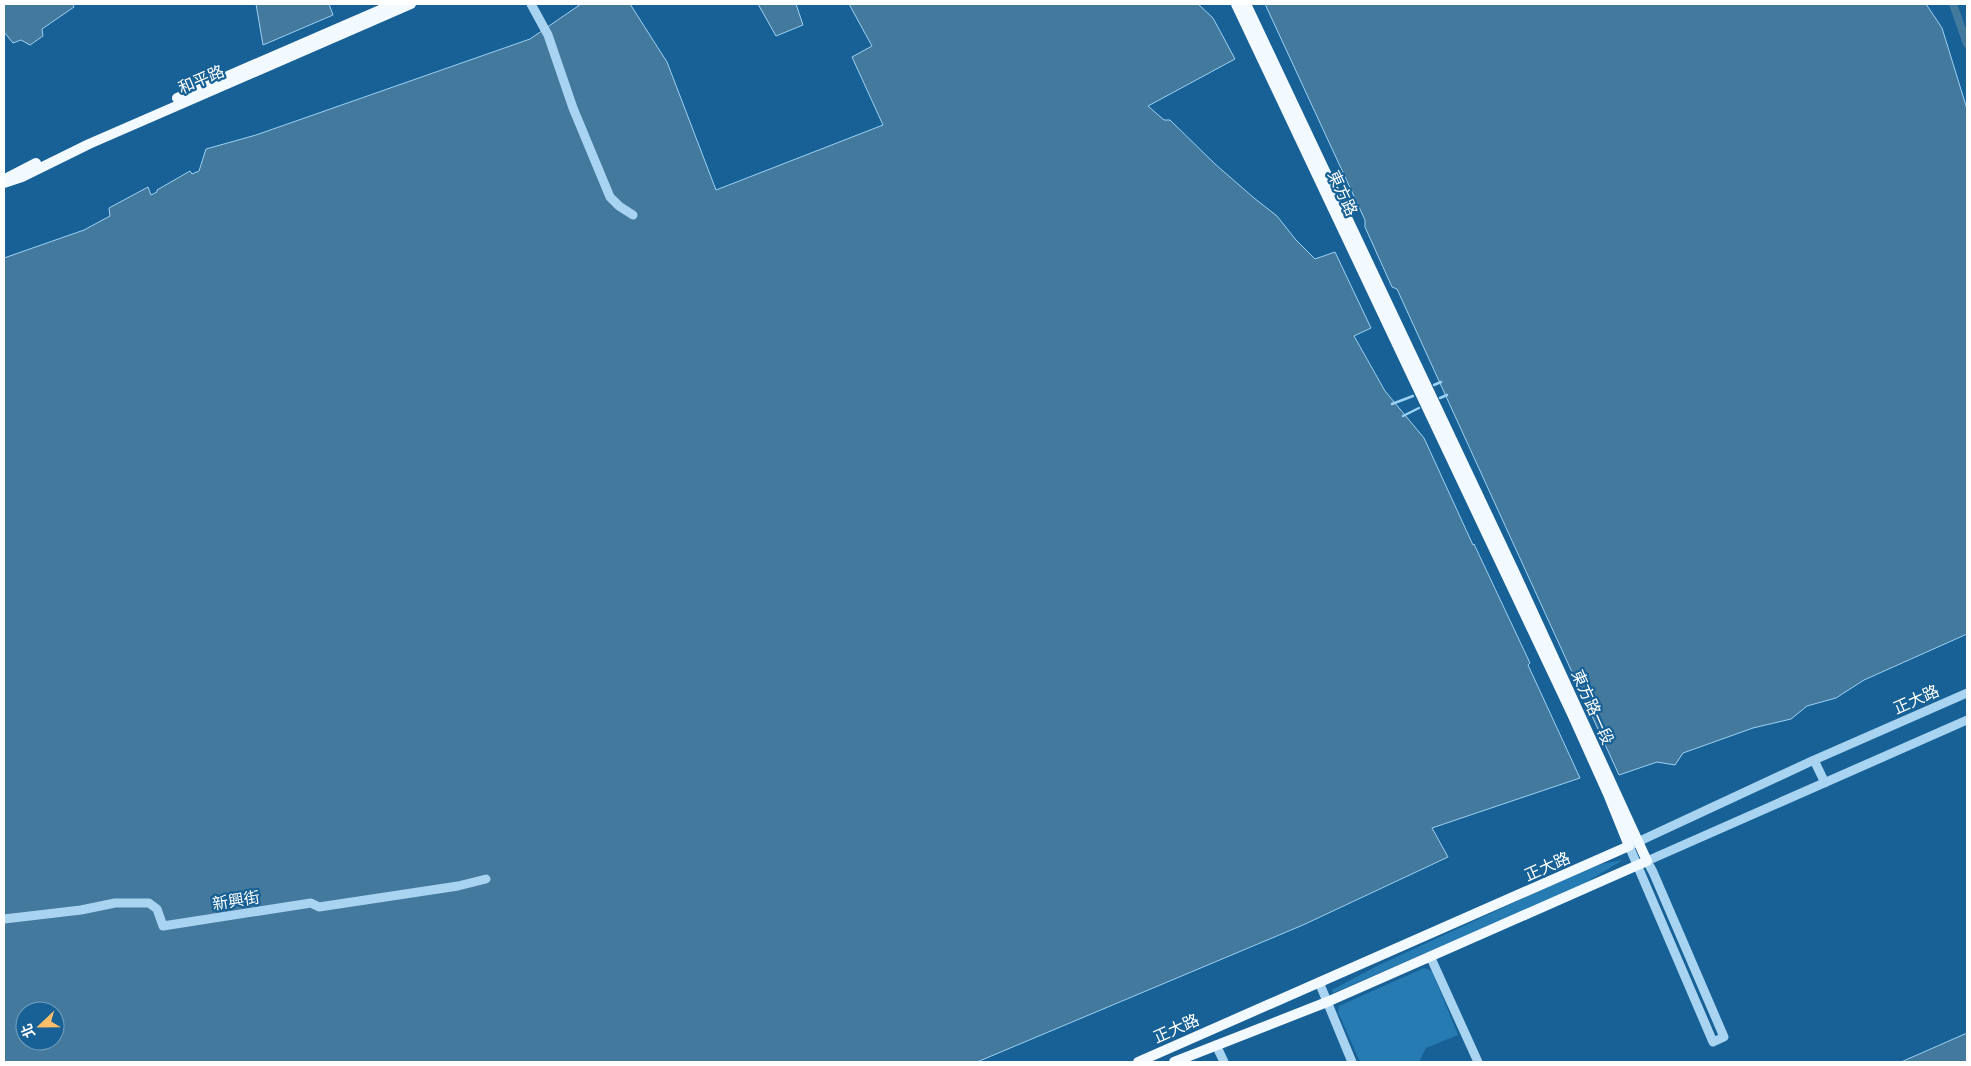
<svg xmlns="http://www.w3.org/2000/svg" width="1971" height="1066" viewBox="0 0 1971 1066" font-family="'Asap Condensed','Noto Sans TC',sans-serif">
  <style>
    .green { fill: #267bb3 }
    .water { fill: #44799e; stroke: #9cd1f4; fill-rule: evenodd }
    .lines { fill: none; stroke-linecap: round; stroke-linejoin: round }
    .stream { stroke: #9cd1f4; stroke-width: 2.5 }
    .canal { stroke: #44799e; stroke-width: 8 }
    .minor { stroke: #a9d4f1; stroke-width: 9 }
    .major { stroke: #f3faff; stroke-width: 10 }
    .labels { text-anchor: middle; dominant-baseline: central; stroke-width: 4.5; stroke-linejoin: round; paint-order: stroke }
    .street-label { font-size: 16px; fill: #fff; stroke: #176196 }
  </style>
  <rect width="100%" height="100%" fill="#176196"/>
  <path class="green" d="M1623,860L1580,886L1333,993L1332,990L1377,966L1580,872L1602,864Z
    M1424,968L1432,971L1458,1035L1426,1048L1419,1062H1360L1338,1012L1339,1006Z"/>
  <path class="water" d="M4,4H73L74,7L42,29L43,36L30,45L21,40L13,43L4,32Z
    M256,4H329L333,15L263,45Z
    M581,4H630L667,62L716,190L883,125L852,57L872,46L849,4H1198L1213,18L1235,59L1148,106L1164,120H1170L1215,164L1254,198L1277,216L1296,240L1315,259L1335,252L1371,328L1354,336L1385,391L1424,438L1473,545L1474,544L1530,663L1528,665L1580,778L1432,828L1448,857L1303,925L977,1062H4V258L84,230L110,216L109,208L148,187L151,195L157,192V190L190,171L192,174L199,171L206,149L256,135L530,39ZM25,1011H55V1041H25Z
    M758,4H796L803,25L776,36Z
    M1265,4H1926L1942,28L1967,109V634L1864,680L1836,698L1807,706L1791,719L1753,728L1683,753L1675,765L1657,762L1619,775L1397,289L1392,287L1365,227V220Z
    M1967,1033V1062H1901Z"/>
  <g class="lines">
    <path class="stream" d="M1434,385L1441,382
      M1440,398L1447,395
      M1392,404L1413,396
      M1403,416L1419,408"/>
    <path class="canal" d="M1953,4L1967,44"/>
    <path class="minor" d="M531,4L548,35L573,108L610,197L619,206L633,215
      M1967,693L1814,760L1629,846L1713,1042L1724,1037L1653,872L1647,861L1967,720
      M1814,760L1825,783
      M4,919L81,910L115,903H149L157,909L163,926L311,903L319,907L458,886L486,879
      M1430,956L1478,1062
      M1319,982L1352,1062
      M1216,1045L1224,1062"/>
    <path class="major" d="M177,98L394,4
      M7,178L36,163
      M4,183L22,177L89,144L411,4
      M1138,1062L1629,846L1608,794L1572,714L1236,4
      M1174,1062L1327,1002L1647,861L1514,571L1246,4"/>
  </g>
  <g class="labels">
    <g class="street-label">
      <text transform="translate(201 79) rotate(-23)">和平路</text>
      <text transform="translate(1343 193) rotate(65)">東方路</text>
      <text transform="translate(1916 699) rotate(-24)">正大路</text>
      <text transform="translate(1593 707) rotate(66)">東方路一段</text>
      <text transform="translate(1547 866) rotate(-24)">正大路</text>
      <text transform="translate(236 900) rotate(-9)">新興街</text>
      <text transform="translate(1176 1028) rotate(-24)">正大路</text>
    </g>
  </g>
  <rect width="1971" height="1066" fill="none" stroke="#ffffff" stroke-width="10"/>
  <g transform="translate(40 1026) rotate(248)"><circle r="24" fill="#176196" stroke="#74a0c0"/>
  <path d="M0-4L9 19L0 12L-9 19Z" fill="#ffbe69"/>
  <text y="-8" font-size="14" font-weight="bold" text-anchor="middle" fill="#ffffff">北</text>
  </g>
</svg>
